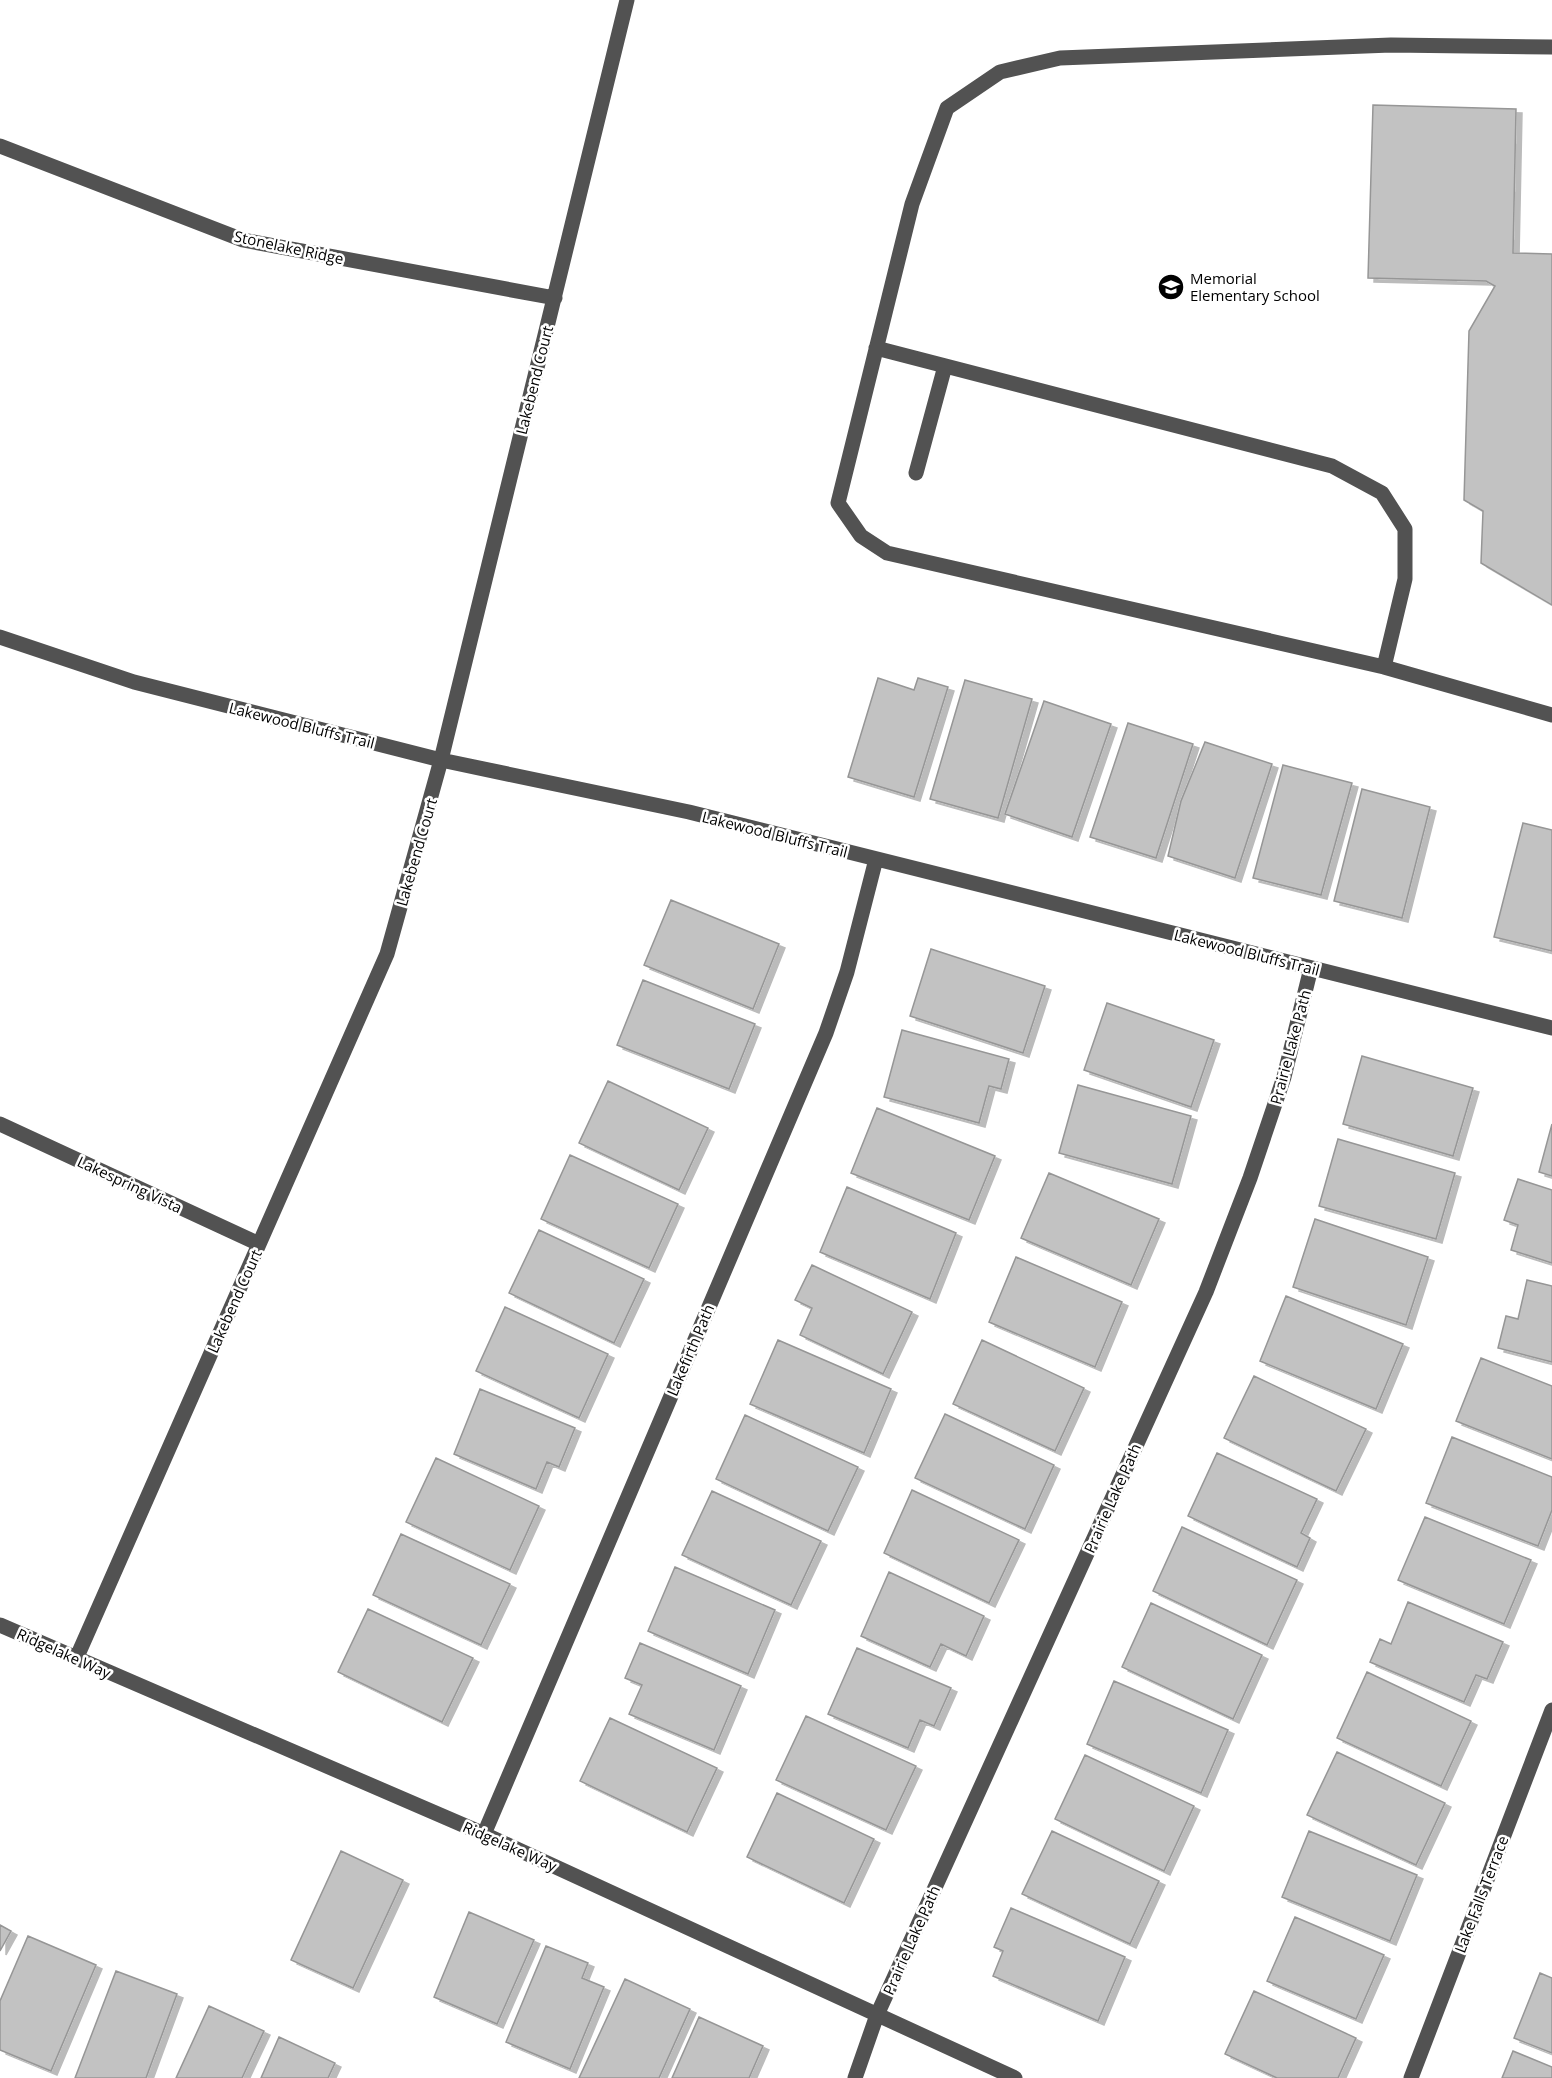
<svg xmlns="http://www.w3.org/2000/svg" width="1552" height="2078" viewBox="0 0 1552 2078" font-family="'Open Sans',sans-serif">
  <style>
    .building { fill: #c2c2c2; stroke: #969696; stroke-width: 1.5; filter: url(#shadow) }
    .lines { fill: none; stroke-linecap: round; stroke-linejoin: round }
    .minor { stroke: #525252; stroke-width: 15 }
    .labels { text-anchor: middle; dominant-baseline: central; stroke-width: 5; stroke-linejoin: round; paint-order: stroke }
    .street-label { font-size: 15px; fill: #000; stroke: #fff }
    .poi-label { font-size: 15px; fill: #000; stroke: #fff; text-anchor: start }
  </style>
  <defs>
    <filter id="shadow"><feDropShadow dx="6" dy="4" stdDeviation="0" flood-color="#0004"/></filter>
  </defs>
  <rect width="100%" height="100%" fill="#fff"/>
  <path class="building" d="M1373,105L1516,109L1513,253L1552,254V605L1481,563L1483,511L1464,500L1469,331L1495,286L1486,281L1368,278Z
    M878,678L914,690L918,678L948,687L914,797L848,777Z
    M965,680L1032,699L998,818L930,799Z
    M1044,701L1111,724L1072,837L1005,814Z
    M1128,723L1193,744L1156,858L1090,837Z
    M1205,742L1272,764L1235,878L1168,856L1181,801Z
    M1283,765L1352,783L1321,895L1253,878Z
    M1362,789L1430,807L1402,918L1334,901Z
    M1523,823L1552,830V951L1494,937Z
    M671,900L779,944L753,1009L644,965Z
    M931,949L1045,986L1023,1053L910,1016Z
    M643,980L755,1024L729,1089L617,1045Z
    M1107,1003L1214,1040L1191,1107L1084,1070Z
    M902,1030L1009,1059L1001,1089L989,1086L979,1123L884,1097Z
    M1362,1056L1473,1088L1453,1156L1343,1124Z
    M608,1081L708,1128L679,1190L579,1143Z
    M1078,1085L1191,1116L1172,1184L1059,1153Z
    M877,1108L995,1156L969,1220L851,1173Z
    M1552,1124V1176L1539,1172Z
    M1338,1139L1455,1173L1436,1239L1319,1206Z
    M570,1155L678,1204L649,1268L541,1219Z
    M1049,1173L1159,1219L1131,1285L1021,1238Z
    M1518,1179L1552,1190V1263L1511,1250L1518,1225L1504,1220Z
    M847,1187L956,1233L930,1299L820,1252Z
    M1315,1219L1428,1257L1406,1325L1293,1287Z
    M539,1230L644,1279L614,1343L509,1293Z
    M1016,1257L1122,1302L1095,1367L989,1322Z
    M812,1265L912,1312L883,1374L800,1335L812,1308L795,1300Z
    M1527,1280L1552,1286V1362L1498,1348L1506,1316L1518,1319Z
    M1286,1296L1403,1344L1376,1409L1260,1361Z
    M505,1307L608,1354L579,1418L476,1371Z
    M778,1340L891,1389L864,1453L750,1404Z
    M982,1340L1084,1388L1055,1451L953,1404Z
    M1481,1358L1552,1386V1459L1456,1421Z
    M1254,1376L1366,1429L1336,1491L1224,1438Z
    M480,1389L575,1428L559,1467L547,1462L536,1489L454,1454Z
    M945,1414L1054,1465L1025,1529L915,1478Z
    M745,1415L858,1467L828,1531L716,1479Z
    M1452,1437L1552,1477V1510L1538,1546L1426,1503Z
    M1217,1453L1317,1499L1301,1533L1310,1538L1297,1567L1188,1516Z
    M436,1458L539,1506L510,1570L406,1522Z
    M912,1490L1019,1540L989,1603L884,1553Z
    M712,1491L821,1541L791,1605L682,1555Z
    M1425,1517L1531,1560L1504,1624L1398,1580Z
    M1182,1527L1297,1580L1267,1645L1153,1591Z
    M401,1534L510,1584L481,1645L373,1595Z
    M675,1567L775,1610L748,1674L648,1631Z
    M889,1572L984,1616L966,1656L941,1644L930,1667L861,1636Z
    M1408,1602L1503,1642L1487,1679L1476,1675L1464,1702L1370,1662L1380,1639L1391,1644Z
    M1151,1603L1262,1655L1233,1719L1122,1667Z
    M368,1609L473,1658L442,1722L338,1672Z
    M640,1643L741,1686L714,1750L629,1714L642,1685L625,1678Z
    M857,1648L951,1688L934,1726L920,1720L908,1748L828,1714Z
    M1367,1672L1471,1721L1441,1786L1337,1738Z
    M1114,1681L1228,1730L1201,1793L1087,1744Z
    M806,1716L916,1766L886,1830L776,1780Z
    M610,1718L717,1768L687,1832L580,1781Z
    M1337,1752L1445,1803L1416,1865L1307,1815Z
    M1085,1755L1194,1806L1164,1871L1055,1819Z
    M777,1793L874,1839L844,1903L747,1857Z
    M1052,1831L1159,1881L1130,1944L1022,1894Z
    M1309,1831L1417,1875L1390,1941L1282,1897Z
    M341,1851L403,1880L353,1988L291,1960Z
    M1011,1908L1125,1957L1098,2021L993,1976L1003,1951L994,1947Z
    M469,1912L534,1940L497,2024L434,1997Z
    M1295,1917L1384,1955L1356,2019L1267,1981Z
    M0,1925L11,1931L0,1951Z
    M28,1936L96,1965L51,2071L0,2050V2001Z
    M546,1946L588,1963L582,1978L604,1987L570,2069L506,2042Z
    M116,1971L177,1994L146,2078H75Z
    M1540,1973L1552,1978V2053L1514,2038Z
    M625,1979L690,2009L659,2078H579Z
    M1254,1991L1356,2038L1338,2078H1277L1225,2054Z
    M209,2006L264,2031L242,2078H176Z
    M699,2017L763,2046L749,2078H672Z
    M279,2037L335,2063L328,2078H261Z
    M1513,2051L1552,2067V2078H1502Z"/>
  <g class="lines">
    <path class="minor" d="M0,146L243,240L555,298
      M876,348L1332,466L1382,493L1405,529V579L1384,667L887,553L861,536L838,503L912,204L947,108L1000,72L1060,58L1391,45L1552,47
      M916,473L945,366
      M0,637L134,682L441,760L689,812L1552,1028
      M1384,667L1552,715
      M0,1124L259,1244
      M0,1625L484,1834L1015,2078
      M76,1659L387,954L441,760L627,0
      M484,1834L826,1033L847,972L876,859
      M855,2078L877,2015L1206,1292L1250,1178L1284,1077L1311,968
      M1411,2078L1552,1710"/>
  </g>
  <defs>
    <symbol id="school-disc" viewBox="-11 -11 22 22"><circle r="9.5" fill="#000" stroke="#fff"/><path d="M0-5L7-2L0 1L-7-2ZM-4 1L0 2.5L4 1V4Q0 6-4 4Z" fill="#fff"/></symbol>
  </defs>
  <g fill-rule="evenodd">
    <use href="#school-disc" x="1156" y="272" width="30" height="30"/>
  </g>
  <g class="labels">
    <g class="street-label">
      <text transform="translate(289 247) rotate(12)">Stonelake Ridge</text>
      <text transform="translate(534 380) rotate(-76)">Lakebend Court</text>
      <text transform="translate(302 725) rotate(14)">Lakewood Bluffs Trail</text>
      <text transform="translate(775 834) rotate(14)">Lakewood Bluffs Trail</text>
      <text transform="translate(416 852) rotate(-74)">Lakebend Court</text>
      <text transform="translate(1247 952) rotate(14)">Lakewood Bluffs Trail</text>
      <text transform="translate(1290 1047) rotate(-75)">Prairie Lake Path</text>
      <text transform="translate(130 1184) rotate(25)">Lakespring Vista</text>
      <text transform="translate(234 1301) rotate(-66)">Lakebend Court</text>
      <text transform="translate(690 1350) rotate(-67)">Lakefirth Path</text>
      <text transform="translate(1112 1498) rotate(-66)">Prairie Lake Path</text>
      <text transform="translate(64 1653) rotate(24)">Ridgelake Way</text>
      <text transform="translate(510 1846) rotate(24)">Ridgelake Way</text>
      <text transform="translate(1481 1894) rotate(-69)">Lake Falls Terrace</text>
      <text transform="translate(911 1940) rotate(-66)">Prairie Lake Path</text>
    </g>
    <g class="poi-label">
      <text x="1190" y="278">Memorial<tspan x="1190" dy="17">Elementary School</tspan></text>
    </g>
  </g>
</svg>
